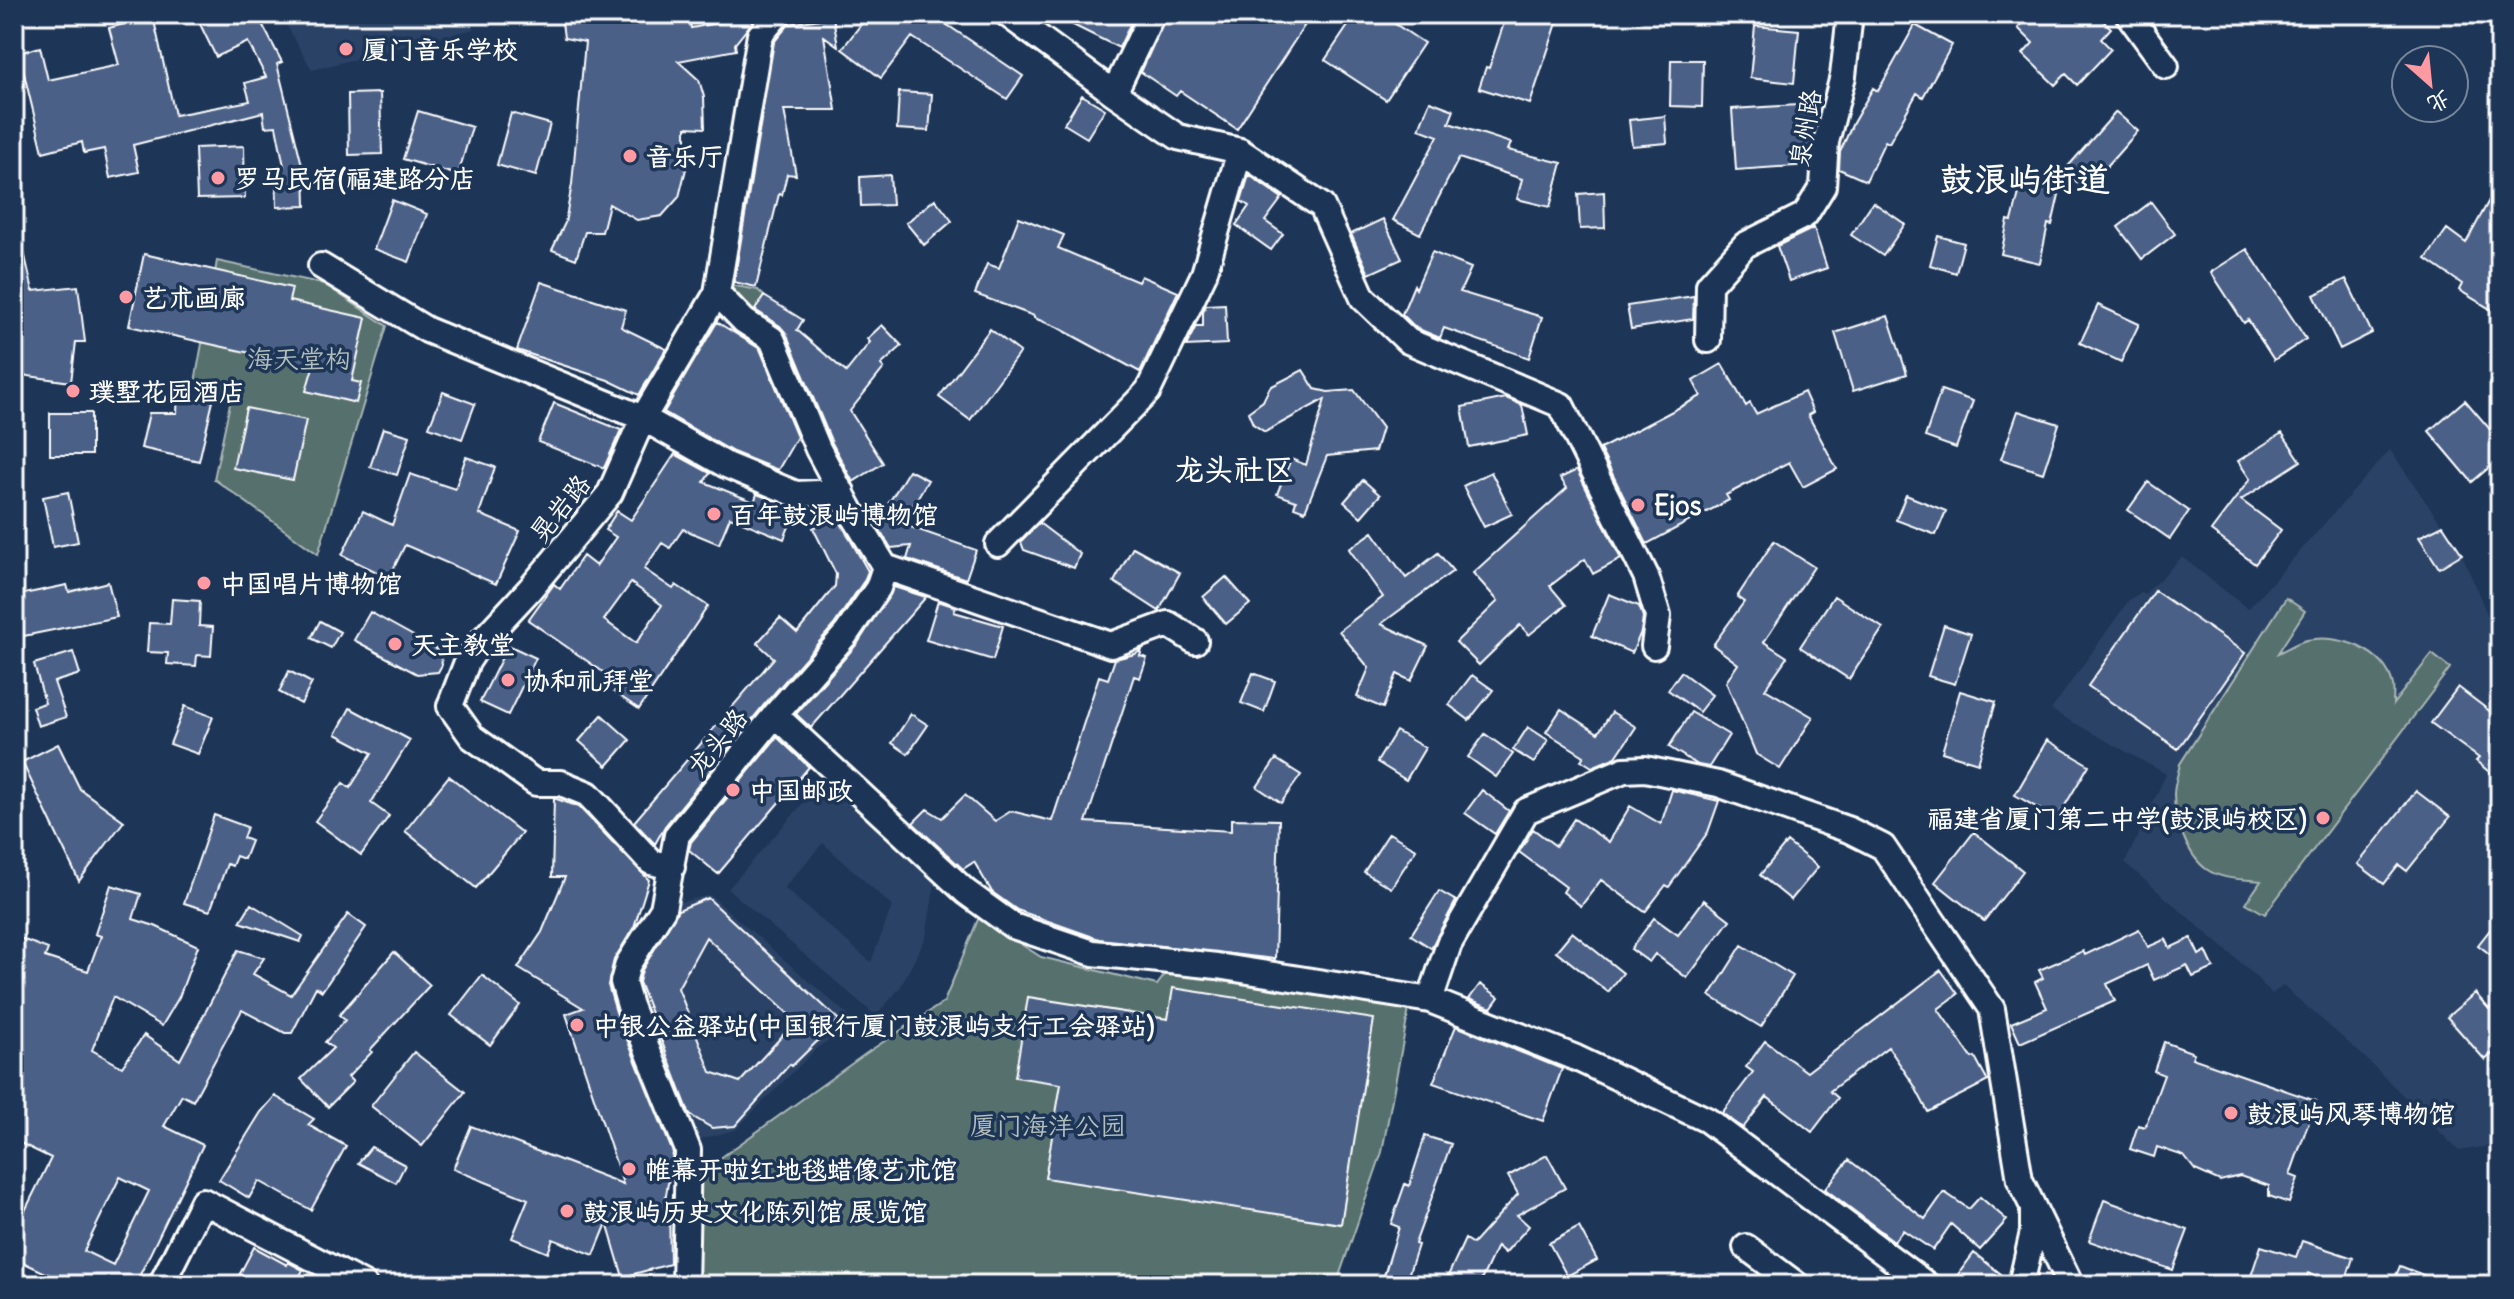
<svg xmlns="http://www.w3.org/2000/svg" width="2514" height="1299" viewBox="0 0 2514 1299" font-family="Delius,'LXGW WenKai TC',sans-serif">
  <style>
    .built { fill: #2b4265; fill-rule: evenodd }
    .green { fill: #56706d; stroke: #aab8b6; stroke-width: 2 }
    .building { fill: #4b6187; stroke: #fff; stroke-width: 2; fill-rule: evenodd }
    .lines { fill: none; stroke-linecap: round; stroke-linejoin: round }
    .minor-casing { stroke: #fff; stroke-width: 30 }
    .minor { stroke: #1d3557; stroke-width: 24 }
    .poi-dot { fill: #ff9aa2; stroke: #1d3557; stroke-width: 3 }
    .labels { text-anchor: middle; dominant-baseline: central; stroke-width: 7; stroke-linejoin: round; paint-order: stroke }
    .poi-label { font-size: 26px; font-weight: bold; fill: #fff; stroke: #1d3557; text-anchor: start }
    .street-label { font-size: 26px; fill: #fff; stroke: #1d3557 }
    .park-label { font-size: 26px; fill: #b3bfbd; stroke: #1d3557 }
    .quarter-label { font-size: 30px; font-weight: bold; fill: #fff; stroke: #1d3557 }
    .district-label { font-size: 34px; font-weight: bold; fill: #fff; stroke: #1d3557 }
  </style>
  <rect width="100%" height="100%" fill="#1d3557"/>
  <filter id="ink" filterUnits="userSpaceOnUse"><feTurbulence type="fractalNoise" baseFrequency=".0125" numOctaves="2"/><feDisplacementMap in="SourceGraphic" scale="16" xChannelSelector="R" yChannelSelector="G"/><feConvolveMatrix kernelMatrix="1 2 1 2 8 2 1 2 1" color-interpolation-filters="sRGB"/></filter>
  <g filter="url(#ink)">
    <path class="built" d="M280,14H467L474,29L312,70Z
      M2390,450L2462,554L2497,638L2492,661L2500,668V1144L2459,1151L2359,1052L2283,986L2272,994L2248,969L2125,863L2166,774L2051,710L2129,600L2141,592L2145,594L2182,557L2248,609Z
      M826,777L936,877L926,937L900,988L876,1016L728,889ZM823,843L892,906L871,962L784,888Z
      M710,895L849,1016L845,1030L817,1048L735,1130L694,1141L613,976L647,910Z"/>
    <path class="green" d="M217,261L324,284L387,326L318,554L214,479L232,394L195,382Z
      M730,285L758,290L764,296L750,319L729,289Z
      M2286,598L2305,611L2278,653C2287,649 2297,642 2307,640C2339,633 2385,650 2393,685C2394,691 2393,698 2393,704L2432,654L2450,668L2265,914L2246,903L2261,881C2243,879 2222,880 2206,869C2187,855 2174,818 2174,795C2174,785 2178,774 2180,764Z
      M979,917L1041,957L1157,985L1172,965L1410,1004L1382,1152L1336,1285H930L890,1279V1285H700L695,1199L705,1169L868,1052L944,1002Z"/>
    <path class="building" d="M211,14H257L282,62L277,64L302,165H305L306,206L277,207L276,166H284L276,126L265,127L263,112L133,145L139,172L110,178L104,149L84,153L82,142L43,152L19,53L40,47L48,80L119,65L109,28L153,16L175,115L250,101L245,83L266,77L248,42L216,57L198,20Z
      M561,14H688L691,28L758,15L735,44L736,50L678,61L699,80L704,97L705,128L686,127V169L679,197L662,216L637,220L609,204L602,232H585L576,259L552,250L565,223L572,184L585,42L564,38Z
      M869,14H931L1023,76L1007,99L912,37L881,78L842,49Z
      M1051,14H1135L1119,48Z
      M1167,14H1312L1237,129L1180,91L1176,96L1141,72Z
      M1356,14H1380L1424,43L1386,100L1325,60Z
      M1507,14H1560L1530,104L1479,88L1486,67L1489,68Z
      M2032,14H2096L2111,28L2101,39L2111,49L2077,85L2066,74L2055,85L2023,54L2033,43L2018,28Z
      M833,17L838,46L824,36L836,110H784L796,175L787,174L782,195L779,194L756,287L734,282L774,42L789,24Z
      M1915,25L1952,45L1923,97L1917,93L1889,143L1885,141L1866,181L1839,169L1840,152L1853,123L1873,88L1878,91Z
      M1755,26L1799,30L1794,83L1750,78Z
      M1671,60H1703L1702,107L1670,106Z
      M899,92L932,94L929,131L897,129Z
      M380,93L382,154L349,155L348,94Z
      M1082,95L1105,109L1087,138L1064,124Z
      M1430,101L1454,110L1449,123L1511,143L1508,150L1562,163L1550,207L1517,199L1522,179L1459,158L1420,234L1393,220L1438,136L1419,129Z
      M1815,104L1816,119L1809,165L1736,170L1732,109Z
      M418,111L472,127L458,175L403,159Z
      M2116,112L2138,131L2086,190L2064,171Z
      M511,113L550,124L536,176L497,165Z
      M1665,116L1667,143L1632,146L1629,120Z
      M244,146L245,198L197,199L195,148Z
      M890,175L892,205L861,206L860,177Z
      M1249,175L1282,198L1265,221L1283,234L1271,250L1236,225L1249,206L1241,201Z
      M2023,177L2061,186L2052,225L2048,224L2040,263L2001,254L2008,220L2012,221Z
      M2500,180V296L2492,310L2459,290L2462,284L2426,259L2447,229L2466,243Z
      M1604,192L1605,228L1580,229L1578,194Z
      M935,199L952,221L924,245L906,223Z
      M392,200L427,214L409,262L374,249Z
      M1873,202L1905,224L1883,256L1851,235Z
      M2151,202L2175,234L2142,259L2118,227Z
      M1019,217L1064,235L1058,248L1138,282L1141,276L1178,292L1140,372L1057,327L1034,318V316L975,294L987,264L999,268Z
      M1383,219L1402,259L1369,274L1351,234Z
      M1814,228L1827,268L1789,281L1777,246Z
      M1938,236L1964,243L1956,273L1930,265Z
      M14,239H21L33,291L78,286L85,342H76L71,382L14,374Z
      M2247,249L2306,339L2274,360L2248,320L2244,323L2211,272Z
      M1432,252L1471,268L1460,292L1542,317L1529,358L1444,328L1440,338L1416,328L1402,314L1414,285L1416,289Z
      M144,254L292,288L289,301L366,318L352,381L361,383L356,403L306,391L313,367L129,326Z
      M2346,279L2372,333L2340,349L2314,295Z
      M541,282L626,310L621,327L666,349L639,395L608,380L517,350Z
      M764,296L803,320L797,330L846,372L870,342L867,339L882,325L902,346L881,365L884,368L850,411L883,463L853,482L832,443L786,333L780,326L755,310Z
      M1694,296L1693,319L1631,329L1627,306Z
      M1225,304L1227,344L1186,346L1196,326H1203V312L1206,305Z
      M2098,305L2139,324L2121,362L2080,343Z
      M1888,316L1907,374L1853,391L1835,333Z
      M717,322L760,349L797,437L778,470L733,452L664,412Z
      M990,329L1020,352L970,420L939,397Z
      M1722,364L1746,406L1750,403L1756,414L1804,392L1813,412L1808,415L1837,469L1803,487L1789,462L1726,495L1729,500L1647,544L1600,449L1701,396L1693,381Z
      M1303,370L1315,389L1328,392L1354,390L1382,428L1375,451L1327,456L1305,511L1294,507L1296,501L1277,494L1291,459L1306,465L1325,399L1265,432L1253,424L1248,412L1263,401L1270,387Z
      M1941,390L1973,401L1956,448L1925,437Z
      M443,392L475,404L462,439L429,427Z
      M178,393L213,401L199,461L141,448L149,413H177Z
      M1506,398L1522,405L1528,435L1469,447L1462,407Z
      M2465,400L2500,441V458L2472,482L2429,431Z
      M554,403L621,430L604,468L538,442Z
      M246,408L306,420L293,480L233,468Z
      M2018,411L2059,424L2043,473L2001,459Z
      M50,413H91V455H50Z
      M383,428L410,436L397,475L370,467Z
      M2282,433L2301,461L2241,500L2281,530L2255,564L2211,531L2250,479L2238,461Z
      M675,454L710,473L704,482L754,502L757,494L796,509L784,539L730,517L719,544L683,529L670,548L662,543L644,569L673,589L676,585L708,606L639,709L614,692L619,683L528,620L554,584L560,589L583,556L596,566L616,537L605,530L617,511L631,520ZM631,583L662,605L636,643L604,620Z
      M466,457L495,467L479,514L520,531L496,584L405,545L389,578L342,555L363,511L392,525L410,474L455,489Z
      M909,470L928,480L902,524L976,550L966,579L907,559L911,546L891,548L865,506L883,512Z
      M1577,470L1621,559L1593,574L1585,559L1550,586L1566,605L1529,635L1520,625L1479,665L1456,642L1498,601L1473,573L1567,488L1560,478Z
      M1491,472L1512,514L1484,527L1463,486Z
      M1363,480L1380,495L1361,517L1344,502Z
      M2148,482L2189,511L2170,539L2128,510Z
      M68,492L78,542L53,547L43,497Z
      M1906,495L1946,511L1936,535L1896,520Z
      M837,516L868,571L864,581L834,625L764,705L665,826L655,844L634,822L774,658L757,643L780,618L797,633L835,586L836,574L813,528Z
      M1039,523L1080,554L1074,568L1024,550L1021,542Z
      M2443,525L2462,554L2439,568L2419,537Z
      M1373,532L1406,578L1438,553L1453,571L1381,624L1428,646L1411,681L1397,674L1383,708L1357,697L1369,668L1339,631L1383,597L1349,549Z
      M1774,541L1814,567L1764,642L1787,657L1765,689L1813,717L1780,769L1756,754L1726,682L1738,664L1713,645L1744,602L1737,597Z
      M1133,547L1180,573L1159,611L1114,582Z
      M1226,577L1250,604L1226,624L1203,597Z
      M108,582L117,617L14,638V596L67,585L69,592Z
      M894,587L926,597L811,728L796,714L858,643Z
      M2155,591L2245,653L2178,749L2088,686Z
      M1609,594L1639,606L1643,617L1641,632L1632,653L1592,636Z
      M1834,596L1883,628L1849,679L1800,647Z
      M172,599L200,601L199,626L213,627L211,656L197,655L196,666L167,664L168,653L147,652L149,623L170,624Z
      M938,601L956,607L954,612L1003,626L993,660L926,640Z
      M370,612L435,648L441,656L442,665L438,672L417,674L354,640Z
      M320,621L340,632L331,648L311,638Z
      M1944,625L1971,634L1955,684L1928,676Z
      M508,645L536,658L508,715L480,702Z
      M1142,650L1140,656L1147,658L1140,678L1134,676L1086,822L1231,831V819L1279,820L1275,959L1099,939L1017,910L992,892L974,862L963,869L913,823L927,809L942,818L965,795L995,821L1011,811L1052,821L1099,676L1108,679L1115,659L1135,654Z
      M73,652L80,674L54,682L66,717L38,726L32,707L45,703L34,664Z
      M289,671L312,683L301,704L279,692Z
      M1681,672L1712,695L1699,712L1668,690Z
      M1253,673L1275,681L1264,712L1241,703Z
      M1472,675L1493,690L1469,720L1449,705Z
      M2458,687L2500,719V781L2476,761L2479,758L2431,723Z
      M1960,691L1996,702L1978,763L1942,752Z
      M185,706L213,717L198,754L170,744Z
      M350,708L410,740L371,803L389,816L361,855L315,821L343,783L350,788L372,753L336,734Z
      M1561,709L1598,733L1612,712L1636,727L1616,757L1592,767L1581,760L1584,756L1546,732Z
      M1691,712L1729,735L1709,767L1698,765L1669,747Z
      M911,714L928,725L908,754L892,743Z
      M602,715L630,740L607,766L579,741Z
      M1528,727L1548,740L1534,763L1513,750Z
      M1396,731L1425,748L1406,780L1377,762Z
      M1485,734L1513,754L1496,777L1468,757Z
      M777,737L809,767L718,874L689,850L691,842Z
      M2047,740L2089,765L2057,819L2015,795Z
      M58,744L80,789L124,821L79,881L22,762Z
      M1276,759L1301,775L1281,803L1257,787Z
      M449,776L522,833L476,888L405,831Z
      M1482,790L1509,811L1495,834L1465,813Z
      M1672,790L1719,801L1708,832L1669,887L1666,885L1645,912L1601,880L1581,906L1563,892L1566,887L1519,852L1533,829L1556,846L1574,819L1609,842L1630,806L1661,824Z
      M2416,791L2450,817L2407,871L2399,865L2384,884L2358,864Z
      M554,798L579,807L649,880L634,927L614,960L608,985L616,1012L673,1153L665,1201H669L670,1264L623,1277L607,1223L594,1255L553,1239L548,1253L512,1238L528,1199L453,1169L471,1126L623,1184L566,1014L583,1008L518,968L542,932L565,877H552Z
      M214,815L247,827L243,838L251,841L244,859L236,856L232,866L227,864L210,911L184,903Z
      M1974,832L2023,871L1984,921L1935,882Z
      M1389,833L1416,849L1391,888L1364,872Z
      M1787,842L1818,867L1791,900L1760,875Z
      M111,885L141,894L133,919L155,926L198,946L179,997L162,1026L113,997L92,1050L122,1067L144,1035L180,1060L238,950L264,958L253,974L291,995L348,914L366,927L322,991L316,987L292,1033H285L242,1010L193,1101L182,1095L164,1126L203,1145L135,1285H71L14,1258V1233L51,1158L14,1140V936L48,949L45,957L88,971L101,936L95,934ZM120,1177L149,1191L113,1265L84,1251Z
      M1439,891L1456,901L1431,948L1411,935Z
      M708,898L839,1020L792,1066L790,1064L735,1126L712,1128L690,1115L639,982L642,970L678,910ZM706,937L796,1021L740,1082L711,1072L678,988Z
      M1704,900L1730,920L1687,978L1655,954L1649,962L1631,949L1654,918L1678,935Z
      M251,904L303,936L300,942L240,922Z
      M2500,917V962L2478,945Z
      M2139,929L2148,947L2166,939L2170,948L2191,938L2199,955L2206,951L2214,968L2193,977L2187,965L2154,980L2147,965L2107,984L2115,1001L2020,1043L2011,1023L2047,1008L2035,982L2043,978L2039,970L2083,951L2085,955Z
      M1572,932L1623,973L1608,992L1556,951Z
      M1742,945L1793,976L1761,1027L1710,996Z
      M394,952L430,985L370,1050L372,1052L348,1077L353,1082L328,1107L301,1079L333,1048L325,1042L345,1020L339,1015Z
      M1941,970L1958,994L1938,1009L1972,1058L1975,1057L1988,1081L1928,1112L1914,1085L1888,1047L1830,1091L1838,1098L1812,1132L1767,1097L1743,1128L1722,1113L1753,1072L1746,1067L1765,1041L1807,1072Z
      M482,975L520,1005L490,1045L451,1015Z
      M1480,984L1499,997L1491,1008L1469,999Z
      M1173,988L1374,1019L1341,1224L1045,1178L1061,1084L1015,1077L1028,997L1168,1019Z
      M2475,993L2489,1009L2500,1000V1047L2485,1060L2447,1017Z
      M1456,1026L1562,1069L1543,1121L1433,1083Z
      M2164,1042L2194,1053L2192,1058L2316,1101L2290,1175L2298,1178L2289,1203L2269,1196V1186L2240,1176L2220,1181L2195,1170L2184,1156L2157,1147L2154,1157L2130,1149L2138,1125L2145,1127L2164,1075L2154,1071Z
      M414,1052L465,1092L422,1146L371,1106Z
      M275,1096L314,1119L308,1125L346,1146L311,1210L259,1181L249,1198L219,1180L261,1112Z
      M1425,1136L1451,1144L1415,1244L1418,1245L1405,1285H1391L1382,1282L1399,1227L1391,1224L1405,1184L1409,1186Z
      M371,1147L405,1165L396,1183L358,1163Z
      M1547,1155L1565,1188L1517,1215L1529,1226L1505,1253L1497,1246L1479,1285H1462L1447,1278L1465,1239L1473,1244L1518,1194L1508,1176Z
      M1849,1160L1925,1219L1944,1192L1969,1209L1980,1197L2007,1220L1980,1250L1951,1224L1933,1250L1903,1230L1894,1241L1825,1189Z
      M2104,1200L2188,1230L2173,1270L2089,1241Z
      M1579,1227L1597,1260L1567,1276L1549,1243Z
      M2302,1241L2353,1258L2344,1285L2308,1273L2304,1285H2279L2251,1276L2261,1246L2296,1257Z
      M254,1247L287,1265L288,1262L303,1270L295,1285H234Z
      M1974,1253L2001,1274L1992,1285H1950Z
      M2400,1266L2446,1284V1285H2392Z"/>
    <g class="lines">
      <defs>
        <path id="minor" d="M1007,14L1114,93
          M1152,14L1114,93L1178,137L1240,151
          M2128,14L2166,66
          M321,266L427,330L643,418L726,465L796,494L842,492
          M1708,340L1709,285L1745,245L1805,215L1823,186L1826,142L1843,76L1850,14
          M998,544L1148,391L1204,274L1240,151L1322,206L1363,298L1408,341L1561,405L1646,576L1658,616L1654,646
          M885,567L1111,645L1168,624L1195,641
          M775,715L966,892L1013,926L1093,953L1217,966L1430,1000L1576,1058L1707,1120L1927,1285
          M672,867L651,862L588,794L561,783H536L472,737L450,706L467,662L479,644L530,589L610,493L643,418L717,293L760,35L778,14
          M1430,1000L1449,944L1526,811L1624,770L1645,769L1718,784L1849,830L1883,847L1992,1009L2020,1180L2071,1285
          M1746,1247L1797,1285
          M161,1285L203,1201L364,1285
          M685,1285L688,1150L630,1006L623,982L628,964L663,909L677,835L775,715L846,634L878,588L885,567L852,513L818,449L772,339L744,321L717,293
          M2021,1285L2033,1232V1209"/>
      </defs>
      <use href="#minor" class="minor-casing"/>
      <use href="#minor" class="minor"/>
    </g>
  </g>
  <g class="poi-dot">
    <circle cx="346" cy="49" r="8"/>
    <circle cx="630" cy="156" r="8"/>
    <circle cx="218" cy="178" r="8"/>
    <circle cx="126" cy="297" r="8"/>
    <circle cx="73" cy="391" r="8"/>
    <circle cx="1638" cy="505" r="8"/>
    <circle cx="714" cy="514" r="8"/>
    <circle cx="204" cy="583" r="8"/>
    <circle cx="395" cy="644" r="8"/>
    <circle cx="508" cy="680" r="8"/>
    <circle cx="733" cy="790" r="8"/>
    <circle cx="2323" cy="818" r="8"/>
    <circle cx="577" cy="1025" r="8"/>
    <circle cx="2231" cy="1113" r="8"/>
    <circle cx="629" cy="1169" r="8"/>
    <circle cx="567" cy="1211" r="8"/>
  </g>
  <g class="labels">
    <g class="poi-label">
      <text x="362" y="49">厦门音乐学校</text>
      <text x="646" y="156">音乐厅</text>
      <text x="234" y="178">罗马民宿(福建路分店</text>
      <text x="142" y="297">艺术画廊</text>
      <text x="89" y="391">璞墅花园酒店</text>
      <text x="1654" y="505">Ejos</text>
      <text x="730" y="514">百年鼓浪屿博物馆</text>
      <text x="220" y="583">中国唱片博物馆</text>
      <text x="411" y="644">天主教堂</text>
      <text x="524" y="680">协和礼拜堂</text>
      <text x="749" y="790">中国邮政</text>
      <text x="2307" y="818" text-anchor="end">福建省厦门第二中学(鼓浪屿校区)</text>
      <text x="593" y="1025">中银公益驿站(中国银行厦门鼓浪屿支行工会驿站)</text>
      <text x="2247" y="1113">鼓浪屿风琴博物馆</text>
      <text x="645" y="1169">帷幕开啦红地毯蜡像艺术馆</text>
      <text x="583" y="1211">鼓浪屿历史文化陈列馆 展览馆</text>
    </g>
    <g class="street-label">
      <text transform="translate(1805 128) rotate(-80)">泉州路</text>
      <text transform="translate(560 508) rotate(-51)">晃岩路</text>
      <text transform="translate(717 742) rotate(-51)">龙头路</text>
    </g>
    <g class="park-label">
      <text x="299" y="358">海天堂构</text>
      <text x="1048" y="1125">厦门海洋公园</text>
    </g>
    <g class="quarter-label">
      <text x="1234" y="469">龙头社区</text>
    </g>
    <g class="district-label">
      <text x="2025" y="178">鼓浪屿街道</text>
    </g>
  </g>
  <rect width="2514" height="1299" fill="none" stroke="#1d3557" stroke-width="48"/>
  <rect x="24" y="24" width="2466" height="1251" fill="none" stroke="#fff" stroke-width="3" filter="url(#ink)"/>
  <g transform="translate(2430 84) rotate(153)"><circle r="38" fill="#1d3557" stroke="#77869a" stroke-width="2"/>
  <path d="M0-6L14 30L0 20L-14 30Z" fill="#ff9aa2"/>
  <text y="-12" font-size="22" font-weight="bold" text-anchor="middle" fill="#ffffff">北</text>
  </g>
</svg>
